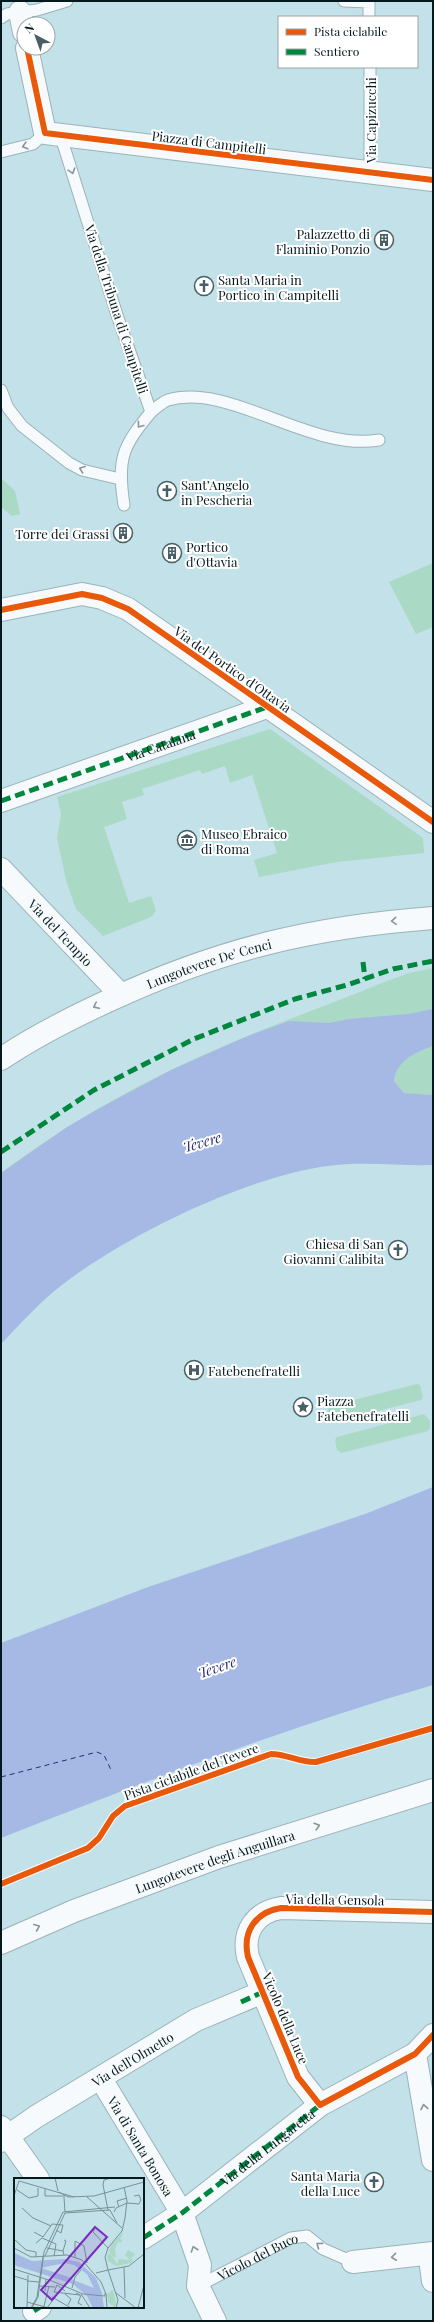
<svg xmlns="http://www.w3.org/2000/svg" width="434" height="2322" viewBox="0 0 434 2322" font-family="'Playfair Display',serif">
  <style>
    .green { fill: #aad9c5 }
    .water { fill: #a6b9e4 }
    .lines { fill: none; stroke-linecap: round; stroke-linejoin: round }
    .ferry { stroke: #262d71; stroke-width: 1; stroke-dasharray: 5 4; stroke-linecap: butt }
    .lane-casing { stroke: #9bb3b8; stroke-width: 13 }
    .street-casing { stroke: #9bb3b8; stroke-width: 24 }
    .primary-casing { stroke: #9bb3b8; stroke-width: 24 }
    .lane { stroke: #f6fafc; stroke-width: 11 }
    .street { stroke: #f6fafc; stroke-width: 22 }
    .primary { stroke: #f6fafc; stroke-width: 22 }
    .quiet { stroke: #00873e; stroke-width: 5; stroke-dasharray: 10 5; stroke-linecap: butt }
    .cycleway-casing { stroke: #fff; stroke-width: 8 }
    .cycleway { stroke: #e8590c; stroke-width: 6 }
    .oneway { stroke: #899598 }
    .labels { text-anchor: middle; dominant-baseline: central; stroke-width: 4; stroke-linejoin: round; paint-order: stroke }
    .street-label { font-size: 13px; fill: #04191e; stroke: #fff }
    .poi-label { font-size: 13px; fill: #04191e; stroke: #fff; text-anchor: start }
    .water-label { font-size: 14px; font-style: italic; fill: #262d71; stroke: #fff }
    .inset-river { fill: none; stroke: #a6b9e4; stroke-width: 2 }
    .inset-road { fill: none; stroke: #779197; stroke-width: 1 }
    .view { fill: #7b2cbf; fill-opacity: 0.15; stroke: #7b2cbf; stroke-width: 2 }
    .inset-edge { fill: none; stroke: #04191e; stroke-width: 2 }
  </style>
  <rect width="100%" height="100%" fill="#c3e1e8"/>
  <path class="green" d="M1,478L15,491L20,514L12,516L1,507Z
    M433,563V627L416,634L389,582Z
    M270,729L423,838L424,853L337,862L259,877L254,860L277,853L252,775L230,783L225,766L202,774L200,770L142,789L144,795L122,802L127,819L104,827L129,903L151,896L156,911L151,917L103,936L76,909L66,880L57,838L61,814L57,797Z
    M433,968V1017L1,1173C65,1125 137,1084 210,1052C268,1026 329,1005 387,981L409,973Z
    M433,1046V1095L404,1093L394,1081C396,1061 416,1052 433,1046Z
    M417,1384L420,1385L423,1397L421,1400L334,1422L328,1415V1409L330,1406Z
    M424,1414L430,1421V1428L428,1431L341,1453L337,1450L335,1440L337,1437Z"/>
  <path class="water" d="M433,1009V1046C416,1052 396,1061 394,1081L404,1093L433,1095V1165C398,1166 363,1161 327,1166C246,1177 126,1235 62,1285C40,1302 20,1324 1,1344V1173L67,1127L98,1109L171,1070L248,1036L289,1021L329,1023L349,1019L408,1014Z
    M433,1487V1685C286,1728 143,1782 1,1838V1643L148,1587L365,1514Z"/>
  <g class="lines">
    <path class="ferry" d="M1,1777L97,1752L104,1755L112,1772"/>
    <defs>
      <g id="lane">
        <path d="M344,1L369,2V17"/>
        <path d="M1,18L7,14L37,10L67,1"/>
        <path d="M370,67V173"/>
        <path d="M60,134L117,315L151,412C122,447 117,459 124,505"/>
        <path d="M1,152L33,144L45,133"/>
        <path d="M1,390L8,408L22,426L69,463L82,470L120,479"/>
        <path d="M151,412C156,408 162,402 168,400C230,382 310,452 379,440"/>
        <path id="s1" d="M198,2286L291,2238L307,2236L323,2249L353,2262"/>
      </g>
      <g id="street">
        <path d="M20,12L24,32"/>
        <path d="M27,48L45,133L433,180"/>
        <path d="M1,610L82,594L102,598L128,609L433,822"/>
        <path d="M1,801L267,707"/>
        <path id="s2" d="M1,869L121,995"/>
        <path d="M415,2054L433,2160"/>
        <path id="s3" d="M101,2079L182,2213L200,2265L198,2286L215,2321"/>
        <path d="M320,2105L298,2077L248,1957C242,1931 256,1912 281,1908L433,1912"/>
        <path d="M1,2127L38,2179"/>
        <path id="s4" d="M1,2141L37,2116L196,2020L263,1992"/>
        <path id="s5" d="M143,2238L182,2213L320,2105L415,2054L433,2035"/>
        <path d="M433,2261L431,2266L433,2281"/>
        <path d="M353,2262L433,2253"/>
        <path d="M34,2311L40,2307"/>
      </g>
      <g id="primary">
        <path id="s6" d="M1,1059C35,1036 73,1017 110,1000C220,949 313,927 433,918"/>
        <path id="s7" d="M1,1943L74,1911L219,1857L433,1790"/>
      </g>
    </defs>
    <use href="#lane" class="lane-casing"/>
    <use href="#street" class="street-casing"/>
    <use href="#primary" class="primary-casing"/>
    <use href="#lane" class="lane"/>
    <use href="#street" class="street"/>
    <use href="#primary" class="primary"/>
    <g class="quiet">
      <path id="s8" d="M1,801L267,707"/>
      <path d="M363,962L365,979"/>
      <path d="M1,1152L94,1090L194,1039L295,999L347,985L393,969L433,961"/>
      <path d="M241,2002L263,1992"/>
      <path d="M143,2238L182,2213L320,2105"/>
      <path d="M34,2311L40,2307"/>
    </g>
    <defs>
      <path id="cycleway" d="M27,48L45,133L433,180
        M1,610L82,594L102,598L128,609L433,822
        M1,1884L88,1848L99,1838L113,1816L125,1806L271,1754C287,1754 301,1763 316,1762L433,1728
        M433,1912L281,1908C256,1912 242,1931 248,1957L298,2077L320,2105L415,2054L433,2035"/>
    </defs>
    <use href="#cycleway" class="cycleway-casing"/>
    <use href="#cycleway" class="cycleway"/>
  </g>
  <defs><path id="oneway-chevron" d="M-2-3.5L2.5 0L-2 3.5" fill="none" stroke-width="1.6" stroke-linecap="round" stroke-linejoin="round"/></defs>
  <g class="oneway">
    <use href="#oneway-chevron" transform="translate(25 146) rotate(164)"/>
    <use href="#oneway-chevron" transform="translate(72 171) rotate(72)"/>
    <use href="#oneway-chevron" transform="translate(140 425) rotate(127)"/>
    <use href="#oneway-chevron" transform="translate(82 469) rotate(-160)"/>
    <use href="#oneway-chevron" transform="translate(394 921) rotate(176)"/>
    <use href="#oneway-chevron" transform="translate(96 1006) rotate(154)"/>
    <use href="#oneway-chevron" transform="translate(317 1826) rotate(-17)"/>
    <use href="#oneway-chevron" transform="translate(37 1927) rotate(-23)"/>
    <use href="#oneway-chevron" transform="translate(424 2107) rotate(-100)"/>
    <use href="#oneway-chevron" transform="translate(319 2245) rotate(-143)"/>
    <use href="#oneway-chevron" transform="translate(194 2249) rotate(-109)"/>
    <use href="#oneway-chevron" transform="translate(394 2257) rotate(174)"/>
  </g>
  <defs>
    <symbol id="building-ring" viewBox="-11 -11 22 22"><circle r="9.5" fill="#fff" stroke="#475f65" stroke-width="1.5"/><path d="M-4-6H4V6H1V3H-1V6H-4ZM-2.5-4.3h1.7v1.8h-1.7ZM.8-4.3h1.7v1.8H.8ZM-2.5-1h1.7V.8h-1.7ZM.8-1h1.7V.8H.8Z" fill="#475f65"/></symbol>
    <symbol id="church-ring" viewBox="-11 -11 22 22"><circle r="9.5" fill="#fff" stroke="#475f65" stroke-width="1.5"/><path d="M-1.2-6h2.4v3.5h3.3v2.4h-3.3V6h-2.4V-.1h-3.3v-2.4h3.3Z" fill="#475f65"/></symbol>
    <symbol id="museum-ring" viewBox="-11 -11 22 22"><circle r="9.5" fill="#fff" stroke="#475f65" stroke-width="1.5"/><path d="M0-6L6-3V-2H-6V-3ZM-5-1h2V3h-2ZM-1-1h2V3h-2ZM3-1h2V3H3ZM-6 4H6V6H-6Z" fill="#475f65"/></symbol>
    <symbol id="hospital-ring" viewBox="-11 -11 22 22"><circle r="9.5" fill="#fff" stroke="#475f65" stroke-width="1.5"/><path d="M-5-5h3v3.5h4V-5h3V5h-3V1.5h-4V5h-3Z" fill="#475f65"/></symbol>
    <symbol id="sight-ring" viewBox="-11 -11 22 22"><circle r="9.5" fill="#fff" stroke="#475f65" stroke-width="1.5"/><path d="M0-6L1.8-2.2L6-1.7L2.9 1.2L3.7 5.4L0 3.3L-3.7 5.4L-2.9 1.2L-6-1.7L-1.8-2.2Z" fill="#475f65"/></symbol>
  </defs>
  <g fill-rule="evenodd">
    <use href="#building-ring" x="373" y="229" width="22" height="22"/>
    <use href="#church-ring" x="193" y="275" width="22" height="22"/>
    <use href="#church-ring" x="156" y="480" width="22" height="22"/>
    <use href="#building-ring" x="112" y="522" width="22" height="22"/>
    <use href="#building-ring" x="161" y="542" width="22" height="22"/>
    <use href="#museum-ring" x="176" y="829" width="22" height="22"/>
    <use href="#church-ring" x="387" y="1239" width="22" height="22"/>
    <use href="#hospital-ring" x="183" y="1359" width="22" height="22"/>
    <use href="#sight-ring" x="292" y="1396" width="22" height="22"/>
    <use href="#church-ring" x="363" y="2171" width="22" height="22"/>
  </g>
  <g class="labels">
    <g class="street-label">
      <text transform="translate(370 120) rotate(-90)">Via Capizucchi</text>
      <text transform="translate(209 142) rotate(7)">Piazza di Campitelli</text>
      <text transform="translate(117 309) rotate(72)">Via della Tribuna di Campitelli</text>
      <text transform="translate(233 669) rotate(35)">Via del Portico d'Ottavia</text>
      <text stroke="none"><textPath href="#s8" startOffset="169">Via Catalana</textPath></text>
      <text stroke="none"><textPath href="#s2" startOffset="87">Via del Tempio</textPath></text>
      <text stroke="none"><textPath href="#s6" startOffset="230">Lungotevere De' Cenci</textPath></text>
      <text transform="translate(191 1771) rotate(-20)">Pista ciclabile del Tevere</text>
      <text stroke="none"><textPath href="#s7" startOffset="229">Lungotevere degli Anguillara</textPath></text>
      <text transform="translate(335 1899) rotate(1)">Via della Gensola</text>
      <text transform="translate(286 2018) rotate(67)">Vicolo della Luce</text>
      <text stroke="none"><textPath href="#s4" startOffset="155">Via dell'Olmetto</textPath></text>
      <text stroke="none"><textPath href="#s3" startOffset="78">Via di Santa Bonosa</textPath></text>
      <text stroke="none"><textPath href="#s5" startOffset="154">Via della Lungaretta</textPath></text>
      <text stroke="none"><textPath href="#s1" startOffset="67">Vicolo del Buco</textPath></text>
    </g>
    <g class="poi-label">
      <text x="370" y="233" text-anchor="end">Palazzetto di<tspan x="370" dy="15">Flaminio Ponzio</tspan></text>
      <text x="218" y="279">Santa Maria in<tspan x="218" dy="15">Portico in Campitelli</tspan></text>
      <text x="181" y="484">Sant’Angelo<tspan x="181" dy="15">in Pescheria</tspan></text>
      <text x="109" y="533" text-anchor="end">Torre dei Grassi</text>
      <text x="186" y="546">Portico<tspan x="186" dy="15">d'Ottavia</tspan></text>
      <text x="201" y="833">Museo Ebraico<tspan x="201" dy="15">di Roma</tspan></text>
      <text x="384" y="1243" text-anchor="end">Chiesa di San<tspan x="384" dy="15">Giovanni Calibita</tspan></text>
      <text x="208" y="1370">Fatebenefratelli</text>
      <text x="317" y="1400">Piazza<tspan x="317" dy="15">Fatebenefratelli</tspan></text>
      <text x="360" y="2175" text-anchor="end">Santa Maria<tspan x="360" dy="15">della Luce</tspan></text>
    </g>
    <g class="water-label">
      <text transform="translate(202 1142) rotate(-16)">Tevere</text>
      <text transform="translate(217 1667) rotate(-19)">Tevere</text>
    </g>
  </g>
  <g transform="translate(14 2178)">
    <rect width="130" height="130" fill="#c3e1e8"/>
    <path d="M110,53L106,61L109,62L106,65L104,63L101,71L102,78L100,80L95,73L94,78L96,75L103,86L105,81L116,82L111,77L114,72L121,76L117,80L119,82L117,85L102,88L94,83L93,78L97,67ZM99,112L102,125L101,130L94,124L93,116Z" fill="#aad9c5"/>
    <path d="M0,75L18,83L52,81L65,84L82,100L88,115L90,130H79L73,118L59,106L0,87ZM51,85L60,87L73,96L80,110L59,102L58,100L27,90Z" fill="#a6b9e4" fill-rule="evenodd"/>
    <path class="inset-river" d="M0,82L25,92M28,93L43,100"/>
    <path class="inset-road" d="M41,0L44,13M94,1L90,2L89,7L94,32M5,3L60,19M31,11V18H51M3,12L15,20L24,18V10M45,14L54,19L80,18L130,4M0,18L5,3M120,18L125,17L127,22L125,26M50,19L51,34M73,19L108,50M105,29L103,23L113,20M8,30L19,40L37,48M100,34L102,30L113,25L125,26M81,50L79,54L94,70M20,54L29,59L38,46L49,47L47,55L42,52M0,61L12,72L22,74V79M50,62L52,63L49,73L50,77M22,65L28,60L42,66L40,78M0,70L17,79L53,77L68,82L87,104L92,116L93,130M33,70L49,73M31,78L51,35L96,32L103,45M61,79V63L70,68L73,85M110,89L111,120M0,91L38,103L69,116L91,118V115M94,92L91,79L94,70L108,53L111,40L113,23L110,9M94,92L115,88L130,76M82,95L94,92L104,122L102,130M0,98L13,102M13,103L25,104M25,108L41,109M58,110L61,99L67,92M31,113L32,101M51,113L43,107L40,114L66,117L62,115M102,115L122,130M51,116L57,121L54,127M67,116L76,130M67,117L64,125L68,127M38,119L57,130M13,124L35,130M30,128L35,108M13,130L14,97M17,130L23,119L29,79M18,130L24,119L30,74L49,34L101,29M33,130L44,115M124,130L130,107"/>
    <path class="view" d="M81,49L93,59L38,122L27,112Z"/>
    <rect width="130" height="130" class="inset-edge"/>
  </g>
  <rect width="434" height="2322" fill="none" stroke="#04191e" stroke-width="4"/>
  <rect x="278" y="16" width="140" height="52" fill="#ffffff" stroke="#9ba3a5"/>
  <rect x="286" y="29" width="20" height="6" fill="#e8590c" stroke="#9ba3a5"/>
  <text x="314" y="36" font-size="12" fill="#04191e">Pista ciclabile</text>
  <rect x="286" y="49" width="20" height="6" fill="#00873e" stroke="#9ba3a5"/>
  <text x="314" y="56" font-size="12" fill="#04191e">Sentiero</text>
  <g transform="translate(36 36) rotate(319)"><circle r="19" fill="#ffffff" stroke="#9ba3a5"/>
  <path d="M0-3L7 15L0 10L-7 15Z" fill="#475f65"/>
  <text y="-6" font-size="11" font-weight="bold" text-anchor="middle" fill="#04191e">N</text>
  </g>
</svg>
